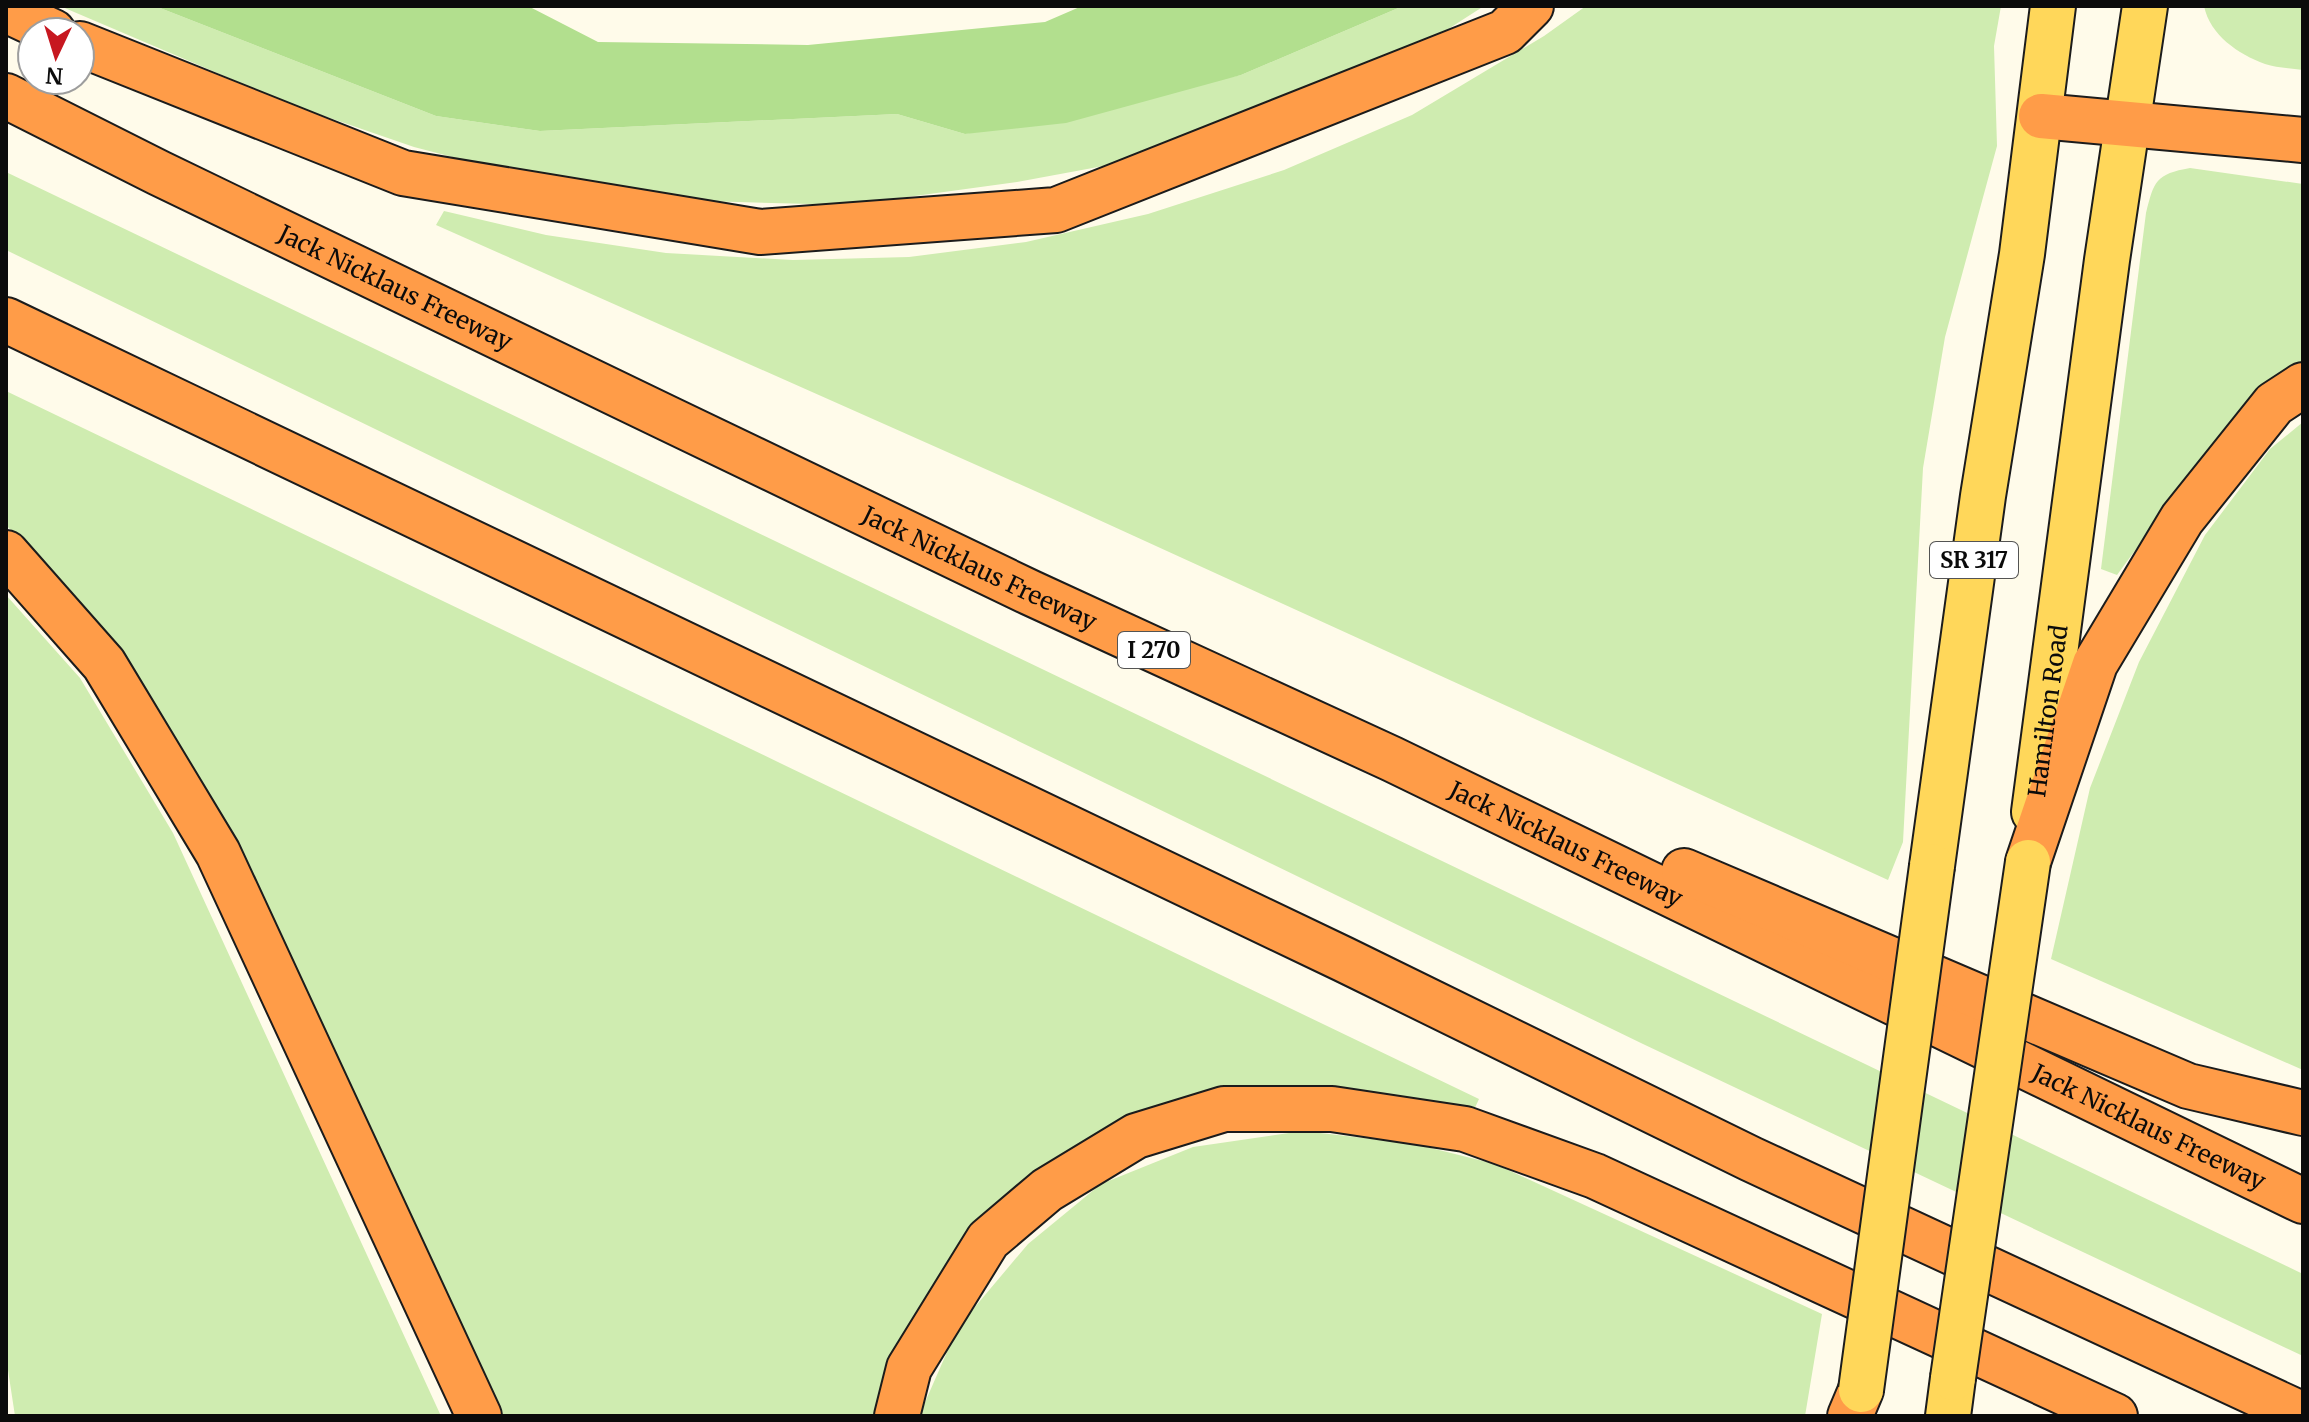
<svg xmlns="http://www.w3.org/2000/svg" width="2309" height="1422" viewBox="0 0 2309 1422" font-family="Merriweather,serif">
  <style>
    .green { fill: #cfecb0 }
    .forest { fill: #b2df8e }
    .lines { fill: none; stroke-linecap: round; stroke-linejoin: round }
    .primary-casing { stroke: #1c1c1c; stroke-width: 48 }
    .highway-casing { stroke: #1c1c1c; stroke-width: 48 }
    .primary { stroke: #ffd75a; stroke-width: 44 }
    .highway { stroke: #ff9c48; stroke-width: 44 }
    .primary-bridge-casing { stroke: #1c1c1c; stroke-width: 48; stroke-linecap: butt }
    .primary-bridge { stroke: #ffd75a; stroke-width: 44 }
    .labels { text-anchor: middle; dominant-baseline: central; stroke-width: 8; stroke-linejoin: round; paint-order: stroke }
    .shield { fill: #fff; stroke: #545454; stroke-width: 2 }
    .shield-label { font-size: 22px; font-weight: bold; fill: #0b0b0b }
    .street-label { font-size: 24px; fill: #0b0b0b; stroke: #fff }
  </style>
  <rect width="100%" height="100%" fill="#fffbea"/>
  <path class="green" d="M60,6H155L436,116L540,131L897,114L965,134L1241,75L1403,6H1484L1442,33L1344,82L1125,162L1017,182L849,205L702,201L575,189L414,147L295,106Z
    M1586,6H2001L1994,46L1997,146L1945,337L1923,468L1903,842L1888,880L1053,499L436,225L444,211L546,235L666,253L793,260L909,257L1026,242L1148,214L1284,170L1412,115L1544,36Z
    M2204,6H2303V70C2291,68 2277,68 2265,64C2238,54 2210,35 2204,6Z
    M2190,168L2303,184V361L2262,390L2211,447L2117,575L2101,569L2146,213C2154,181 2156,174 2190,168Z
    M6,172L2303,1274V1356L1643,1044L6,250Z
    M6,391L1479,1099L1472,1114L1257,1093L957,1250L902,1337L878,1416H499L255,897L171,733L55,576L6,525Z
    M2303,422V1070L2051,959L2090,788L2139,662L2205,535L2270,449Z
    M6,595L80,678L173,833L441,1416H15L6,1357Z
    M1303,1131L1415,1144L1495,1164L1822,1314L1805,1416H919L958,1327L1028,1244L1101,1184L1193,1147Z"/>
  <path class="forest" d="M155,6H528L598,42L808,45L1045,22L1082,6H1403L1241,75L1066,123L965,134L897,114L540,131L436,116Z"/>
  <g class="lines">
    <defs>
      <g id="primary">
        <path id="s1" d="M2034,812L2107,260L2145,6"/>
        <path d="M1932,866L1983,496L2022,254L2053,6"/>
        <path d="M1948,1416L1953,1378"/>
      </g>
      <g id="highway">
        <path d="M6,10L53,32"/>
        <path d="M80,44L403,173L760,232L1056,210L1505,32L1531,6"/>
        <path id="s2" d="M6,96L159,173L669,419L1031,593L1392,759L2303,1201"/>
        <path d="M2041,116L2303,140"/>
        <path d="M6,320L1343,959L1751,1159L2303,1415"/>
        <path d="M6,553L104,664L218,853L479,1416"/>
        <path d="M2028,862L2095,664L2182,519L2274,404L2303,385"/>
        <path d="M1684,871L2188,1086L2303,1113"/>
        <path d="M897,1416L909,1368L988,1240L1047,1190L1136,1136L1224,1109H1332L1465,1129L1595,1176L2115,1416"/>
        <path d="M1850,1416L1861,1390"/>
      </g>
    </defs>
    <use href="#primary" class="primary-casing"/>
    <use href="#highway" class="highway-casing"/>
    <use href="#primary" class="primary"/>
    <use href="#highway" class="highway"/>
    <defs>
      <path id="primary-bridge" d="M1953,1378L2028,862
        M1861,1390L1932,866"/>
    </defs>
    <use href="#primary-bridge" class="primary-bridge-casing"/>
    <use href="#primary-bridge" class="primary-bridge"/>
  </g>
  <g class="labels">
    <g class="shield">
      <rect x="1930" y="542" width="88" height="36" rx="6"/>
      <rect x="1118" y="632" width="72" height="36" rx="6"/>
    </g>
    <g class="shield-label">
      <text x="1974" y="560">SR 317</text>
      <text x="1154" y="650">I 270</text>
    </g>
    <g class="street-label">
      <text stroke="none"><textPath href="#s2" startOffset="434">Jack Nicklaus Freeway</textPath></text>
      <text stroke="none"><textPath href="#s2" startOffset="1082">Jack Nicklaus Freeway</textPath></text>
      <text stroke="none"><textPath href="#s1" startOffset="102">Hamilton Road</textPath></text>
      <text stroke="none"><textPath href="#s2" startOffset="1730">Jack Nicklaus Freeway</textPath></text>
      <text stroke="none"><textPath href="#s2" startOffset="2378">Jack Nicklaus Freeway</textPath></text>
    </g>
  </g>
  <rect width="2309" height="1422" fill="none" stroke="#0b0b0b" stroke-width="16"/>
  <g transform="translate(56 56) rotate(184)"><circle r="38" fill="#ffffff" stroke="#9d9d9d" stroke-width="2"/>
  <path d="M0-6L14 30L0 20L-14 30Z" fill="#c71820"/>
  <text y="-12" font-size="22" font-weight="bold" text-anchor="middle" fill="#0b0b0b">N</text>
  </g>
</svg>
